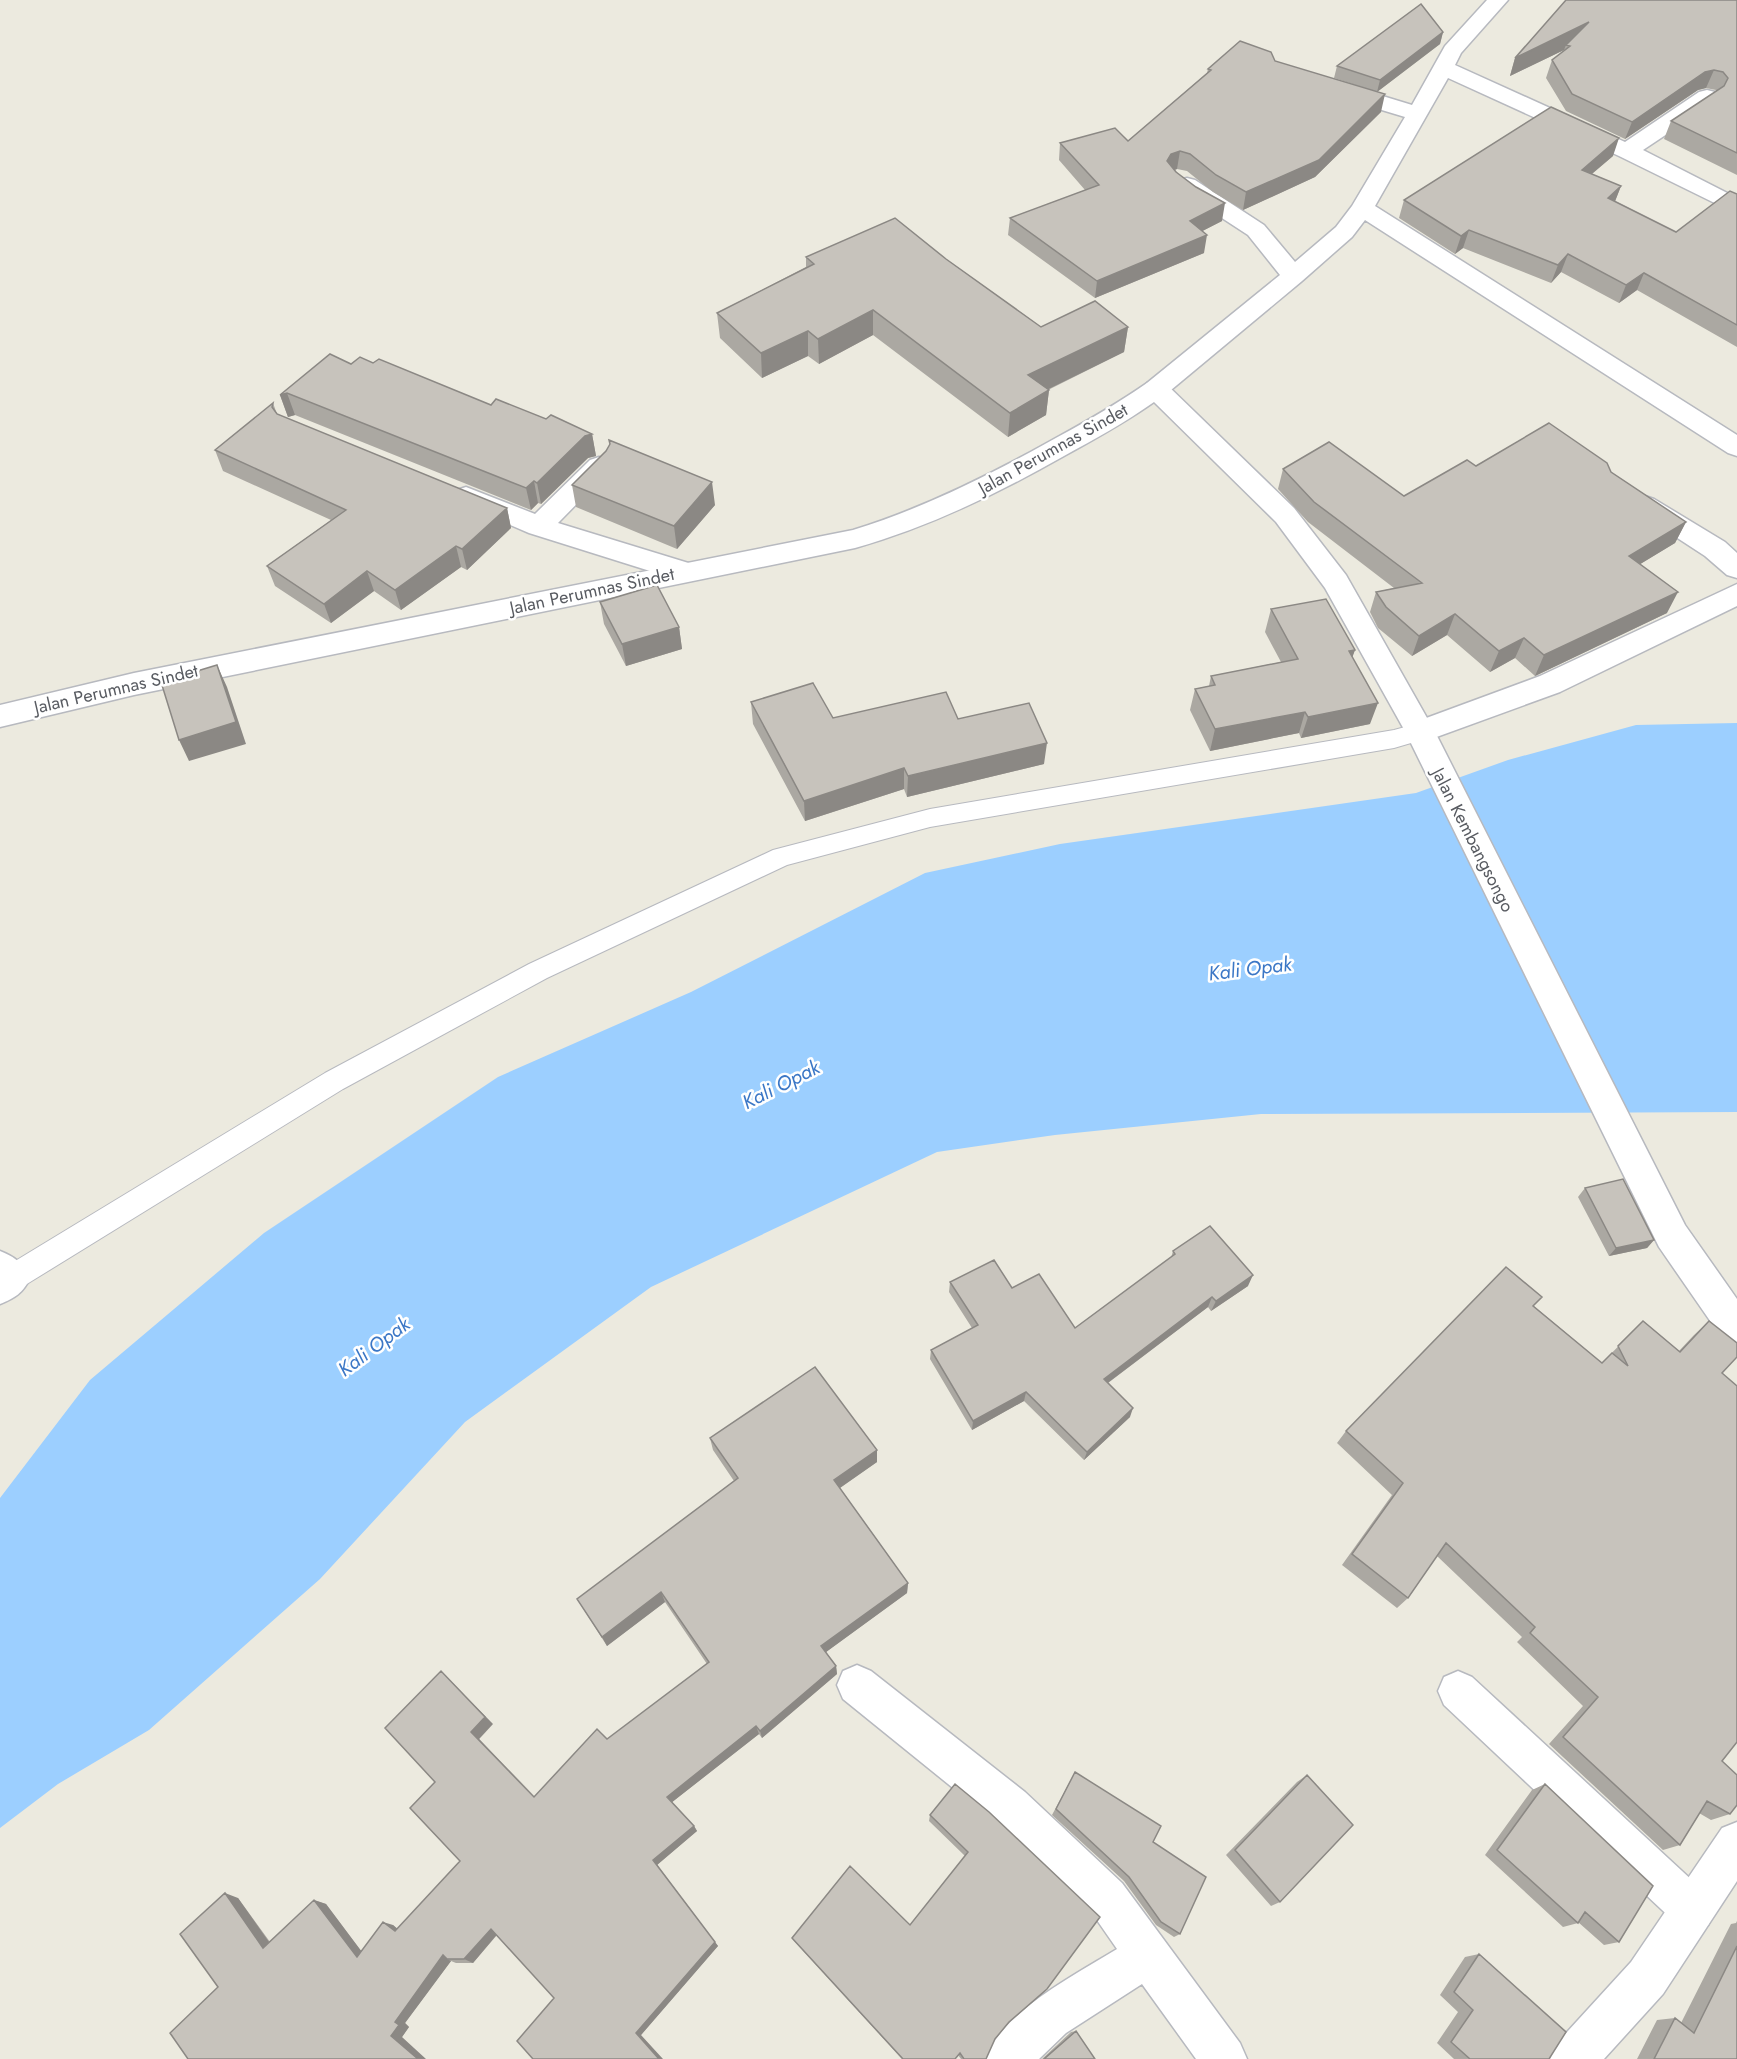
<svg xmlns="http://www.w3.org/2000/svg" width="1737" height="2059" viewBox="0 0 1737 2059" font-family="Jost,sans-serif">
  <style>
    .water { fill: #9ccfff }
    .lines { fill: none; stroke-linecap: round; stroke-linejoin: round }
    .service-casing { stroke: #b7b9bf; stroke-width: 2 }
    .minor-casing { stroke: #b7b9bf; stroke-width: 3 }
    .tertiary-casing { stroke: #b7b9bf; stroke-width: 3 }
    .service { fill: #fff; fill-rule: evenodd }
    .minor { fill: #fff; fill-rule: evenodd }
    .tertiary { fill: #fff; fill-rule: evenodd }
    .wall { fill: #aba8a2 }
    .shaded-wall { fill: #8b8884 }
    .building { fill: #c7c3bc; stroke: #8b8884; stroke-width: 1.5 }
    .labels { text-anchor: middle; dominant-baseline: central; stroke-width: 5; stroke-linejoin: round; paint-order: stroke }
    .street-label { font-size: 18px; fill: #585b61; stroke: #fff }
    .water-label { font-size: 20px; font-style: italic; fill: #3b77c6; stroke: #fff }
  </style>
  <rect width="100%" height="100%" fill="#eceadf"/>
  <path class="water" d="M1737,723V1112L1261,1114L1055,1135L937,1152L651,1287L465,1422L320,1579L149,1730L58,1784L0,1828V1498L90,1380L264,1233L498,1077L691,992L925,873L1060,844L1416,793L1508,760L1636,725Z"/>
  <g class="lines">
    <defs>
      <path id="service" d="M1420,723L1428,726L1431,732L1428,738L1394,748L930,827L787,865L547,978L343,1089L22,1287L12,1291L2,1287L0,1274L2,1269L325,1073L529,964L773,850L930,809L1394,730Z"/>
      <path id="minor" d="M1487,0H1508L1461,53L1455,65L1625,142L1699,92L1707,90L1715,92L1718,97L1715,102L1643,150L1737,198V214L1619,156L1448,78L1375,206L1737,435V456L1728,453L1365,220L1352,237L1302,281L1165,395L1156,397L1147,395L1143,389L1147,383L1280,275L1248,235L1179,190L1176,185L1179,180L1187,178L1195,180L1264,225L1295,262L1336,227L1352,206L1405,117L1332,95L1329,90L1332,85L1340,83L1412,105L1445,46Z
        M599,457L608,460L612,466L608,472L558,523L695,565L699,572L695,579L685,582L529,533L457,502L453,496L457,490L466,487L535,514L590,460Z
        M1645,496L1654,499L1725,542L1737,553V578L1727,575L1705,556L1636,511L1632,505L1636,499Z
        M1737,584V606L1560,692L1420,743L1410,740L1405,732L1410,724L1540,676Z
        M0,1251C15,1257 23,1263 30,1278C23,1293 15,1298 0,1304Z
        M857,1665L871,1671L1025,1792L1122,1883L1240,2043L1247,2059H1196L1142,1984L1066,2033L1039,2059H984C1005,2010 1073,1976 1117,1949L1092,1913L995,1822L843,1699L837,1685L843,1671Z
        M1458,1671L1472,1677L1708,1895L1715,1910L1708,1925L1693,1932L1678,1925L1444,1705L1438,1691L1444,1677Z"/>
      <path id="tertiary" d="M1156,381L1165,383L1294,508L1346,575L1435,732L1685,1225L1737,1299V1346L1724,1341L1659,1247L1406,733L1325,588L1276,522L1154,402C1126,422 1095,439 1064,456C997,494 929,527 855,548L134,695L0,727V705L134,673L853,530C921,509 984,478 1045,444C1080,425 1114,406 1147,383Z
        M1737,1822V1881L1663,1994L1604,2059H1550L1557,2043L1631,1962L1722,1828Z"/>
    </defs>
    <use href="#service" class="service-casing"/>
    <use href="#minor" class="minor-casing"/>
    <use href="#tertiary" class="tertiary-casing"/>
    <use href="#service" class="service"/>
    <use href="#minor" class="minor"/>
    <use href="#tertiary" class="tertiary"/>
  </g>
  <path class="wall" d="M1737,0V175L1664,139L1671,121L1716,91V90L1706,88L1698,90L1625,139L1566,111L1546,78L1552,60L1564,51V50L1510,76L1515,58Z
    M1443,32L1440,44L1377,92L1334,78L1337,66Z
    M1275,61L1381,112L1315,177L1243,210L1213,192L1187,171L1177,169L1175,170L1222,221L1202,231L1204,253L1095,298L1008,235L1010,218L1085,190L1059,160L1060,143L1128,141L1207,73L1208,69Z
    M1613,156L1592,174L1621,186L1615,201L1676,232L1737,194V347L1637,290L1619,303L1561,272L1551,283L1463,248L1455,254L1399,218L1404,200Z
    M806,257L946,259L1041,327H1128L1124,352L1048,390H1049L1046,415L1008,437L873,335L819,364L808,356L762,378L720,338L717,313L806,267Z
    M373,363L491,405L546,419L592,434L596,456L588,458L541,504L538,503L531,510L295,415L288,417L280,395L351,364Z
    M273,403L277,414L507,508L511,528L467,570L461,567L401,610L374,591L331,623L275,586L267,566L331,520L223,471L215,450Z
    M1476,466L1611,472L1686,522L1675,543L1640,564L1667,613L1535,676L1515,658L1490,672L1447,635L1412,656L1378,628L1370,612L1376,592L1394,588L1308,522L1278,489L1283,469L1404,496Z
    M572,485L715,505L677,549L576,507Z
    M600,602L679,627L682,649L626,666L604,624Z
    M1271,609L1355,650L1352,657L1370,724L1301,738L1299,733L1210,751L1190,710L1195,689L1209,686L1211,676L1281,662L1265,632Z
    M751,702L833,718L958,719L1044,764L907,797L904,789L805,821L753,724Z
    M1585,1188L1654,1240L1647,1248L1609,1256L1578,1197Z
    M1173,1251L1248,1286L1211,1311L1208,1307L1108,1383L1130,1417L1084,1460L1024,1401L972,1430L930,1359L931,1350L972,1328L949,1292L950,1282L1012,1288L1075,1328L1171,1258Z
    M1534,1306L1602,1363L1643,1321L1679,1351L1694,1335L1709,1321L1722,1373V1761L1730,1814L1711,1820L1699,1813L1680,1845L1663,1850L1549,1744L1583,1706L1517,1642L1522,1637L1437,1556L1408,1598L1397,1608L1342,1565L1392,1495L1337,1443L1346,1431Z
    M710,1438L877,1450V1462L840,1488L908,1583L907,1593L826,1652L836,1666L837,1674L762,1738L759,1734L672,1802L694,1826L697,1831L657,1865L718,1946L641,2035L554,1998L497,1935L473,1963H456L451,1961L405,2023L409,2027L402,2037L218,1987L238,1898L270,1942L314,1900L326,1904L361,1951L393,1925L397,1929L460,1861L410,1808L493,1724L479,1739L534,1797L707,1664L665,1602L607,1646L577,1599L734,1481L713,1450Z
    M1075,1772L1153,1842L1180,1934L1174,1937L1156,1925L1124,1881L1052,1815Z
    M1307,1775L1280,1902L1271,1906L1226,1855L1297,1782Z
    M955,1784L1009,2022L995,2039L986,2059H961L958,2055L955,2059H902L794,1941L792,1938L910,1925L965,1856L929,1821L930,1815Z
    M1545,1784L1619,1942L1604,1945L1578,1922V1923L1563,1927L1485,1855L1532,1790Z
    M1737,1921V2059H1637L1657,2020L1675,2018L1681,2023L1731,1924L1736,1923Z
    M1479,1954L1549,2059H1454L1437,2043L1458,2012L1440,1995L1465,1957Z
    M1076,2031L1095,2059H1042L1071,2032Z"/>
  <path class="shaded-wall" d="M1589,22L1566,45L1564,50L1510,76L1515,58Z
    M1443,32L1440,44L1377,92L1380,80Z
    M1714,70L1706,88L1698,90L1625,139L1632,122L1705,72Z
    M1385,94L1381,112L1315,177L1243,210L1246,192Z
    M1619,138L1613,156L1575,188L1582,170Z
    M1180,151L1177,169L1168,172L1167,161L1171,154Z
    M1621,186L1614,204L1608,198Z
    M1225,203L1222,221L1187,239L1190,221Z
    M1469,230L1463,248L1455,254L1461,236Z
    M1207,235L1204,253L1095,298L1097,281Z
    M1568,254L1561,272L1551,283L1558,265Z
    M1644,273L1637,290L1619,303L1626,285Z
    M873,310V335L819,364L818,339Z
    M1128,327L1124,352L1026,400L1028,375Z
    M808,331V356L762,378L761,353Z
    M1049,390L1046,415L1008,437L1010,413Z
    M287,393L295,415L288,417L280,395Z
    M592,434L596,456L588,458L541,504L537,483L585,436Z
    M534,481L538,503L531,510L526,488Z
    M712,482L715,505L677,549L674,526Z
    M507,508L511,528L467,570L462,549Z
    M1686,522L1675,543L1619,577L1629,556Z
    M456,546L461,567L401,610L395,590Z
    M367,571L374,591L331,623L324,604Z
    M1678,592L1667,613L1535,676L1544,655Z
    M1455,614L1447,635L1412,656L1419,636Z
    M679,627L682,649L626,666L622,644Z
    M1524,638L1515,658L1490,672L1499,651Z
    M1355,650L1347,672L1349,651Z
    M217,665L227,687L246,744L189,761L179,740Z
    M1378,703L1370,724L1301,738L1308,717Z
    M1305,712L1299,733L1210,751L1215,729Z
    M1047,743L1044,764L907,797L908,776Z
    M904,768V789L805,821L804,801Z
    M1654,1240L1647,1248L1609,1256L1616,1248Z
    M1253,1275L1248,1286L1211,1311L1216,1301Z
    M1212,1297L1208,1307L1101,1388L1104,1379Z
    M1026,1392L1024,1401L972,1430L973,1421Z
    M1133,1408L1130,1417L1084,1460L1087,1452Z
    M877,1450V1462L834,1492V1480Z
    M908,1583L907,1593L822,1655L821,1646Z
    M661,1592L665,1602L607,1646L602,1637Z
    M836,1666L837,1674L762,1738L760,1731Z
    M441,1671L493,1724L479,1739L541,1803L471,1732Z
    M756,1726L759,1734L671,1803L667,1797Z
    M694,1826L697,1831L657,1865L718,1946L641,2035L663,2059H659L636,2033L653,1860Z
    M225,1893L238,1898L276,1952L263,1948Z
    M314,1900L326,1904L368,1960L357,1957Z
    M383,1922L393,1925L405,1935L395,1931Z
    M491,1929L499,1932L473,1963L464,1959Z
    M443,1955L447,1959L451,1961L405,2023L409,2027L402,2037L426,2059H418L391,2036L395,2022Z"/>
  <path class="building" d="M1566,0H1737V153L1671,121L1724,86L1728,78L1723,72L1714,70L1705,72L1632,122L1572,94L1552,60L1570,46L1566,45L1589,22L1515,58Z
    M1421,4L1443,32L1380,80L1337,66Z
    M1240,41L1271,52L1275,61L1385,94L1319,160L1246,192L1216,175L1190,154L1180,151L1171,154L1167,161L1176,172L1196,187L1225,203L1190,221L1207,235L1097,281L1010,218L1099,185L1060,143L1115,128L1128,141L1211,70L1208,69Z
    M1551,107L1619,138L1582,170L1621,186L1608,198L1676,232L1730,191L1737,194V325L1644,273L1626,285L1568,254L1558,265L1469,230L1461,236L1404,200Z
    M895,218L946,259L1041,327L1095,301L1128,327L1028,375L1049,390L1010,413L873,310L818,339L808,331L761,353L717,313L814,264L806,257Z
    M330,354L351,364L360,357L373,363L379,359L491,405L496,399L546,419L551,415L592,434L585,436L537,483L534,481L526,488L287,393L280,395Z
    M273,403L272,407L277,414L507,508L462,549L456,546L395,590L367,571L324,604L267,566L346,510L215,450Z
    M1549,423L1607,463L1611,472L1686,522L1629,556L1678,592L1544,655L1524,638L1499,651L1455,614L1419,636L1386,607L1376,592L1422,583L1314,502L1283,469L1329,442L1404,496L1467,460L1476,466Z
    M609,440L712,482L674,526L572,485L606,451L610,444Z
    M657,585L679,627L622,644L600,602Z
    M1326,599L1355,650L1349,651L1378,703L1308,717L1305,712L1215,729L1195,689L1215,685L1211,676L1298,659L1271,609Z
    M217,665L236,722L179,740L161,682Z
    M813,683L833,718L946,692L958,719L1029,703L1047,743L908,776L904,768L804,801L751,702Z
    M1623,1179L1654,1240L1616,1248L1585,1188Z
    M1210,1226L1253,1275L1216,1301L1212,1297L1104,1379L1133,1408L1087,1452L1026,1392L973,1421L931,1350L978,1325L950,1282L994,1260L1012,1288L1039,1274L1075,1328L1175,1254L1173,1251Z
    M1506,1267L1542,1297L1533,1306L1602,1363L1612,1353L1628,1366L1618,1346L1643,1321L1680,1352L1709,1321L1737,1343V1357L1722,1373L1737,1386V1742L1722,1761L1737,1775V1805L1730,1814L1707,1801L1680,1845L1563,1737L1598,1697L1530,1633L1535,1627L1446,1543L1408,1598L1352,1554L1403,1483L1346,1431Z
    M815,1367L877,1450L834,1480L908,1583L821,1646L836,1666L760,1731L756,1726L667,1797L694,1826L653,1860L715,1942L636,2033L659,2059H533L517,2041L554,1998L491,1929L464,1959H447L443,1955L395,2022L399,2025L391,2036L418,2059H188L170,2033L218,1987L180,1934L225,1893L263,1948L314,1900L357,1957L383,1922L395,1931L460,1861L410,1808L435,1782L385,1728L441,1671L485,1717L471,1732L534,1797L597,1729L607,1739L709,1662L661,1592L602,1637L577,1599L738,1478L710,1438Z
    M1075,1772L1161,1826L1153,1842L1206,1877L1180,1934L1161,1922L1129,1877L1056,1809Z
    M1307,1775L1353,1825L1280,1902L1235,1850Z
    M955,1784L989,1812L1100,1917L1047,1989L1009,2022L995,2039L986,2059H964L960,2053L955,2059H903L792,1938L850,1866L910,1925L968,1852L930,1815Z
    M1545,1784L1653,1886L1619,1942L1585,1912L1578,1923L1497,1850Z
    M1737,1946V2059H1654L1675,2018L1694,2033Z
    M1479,1954L1566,2032L1549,2059H1470L1451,2042L1473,2010L1454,1992Z
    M1076,2031L1095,2059H1044Z"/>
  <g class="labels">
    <g class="street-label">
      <text transform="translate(1053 449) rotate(-29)">Jalan Perumnas Sindet</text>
      <text transform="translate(592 591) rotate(-12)">Jalan Perumnas Sindet</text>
      <text transform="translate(116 689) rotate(-13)">Jalan Perumnas Sindet</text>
      <text transform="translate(1473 840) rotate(63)">Jalan Kembangsongo</text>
    </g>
    <g class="water-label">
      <text transform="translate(1250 969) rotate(-7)">Kali Opak</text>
      <text transform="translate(781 1085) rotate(-27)">Kali Opak</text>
      <text transform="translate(374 1347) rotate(-37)">Kali Opak</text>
    </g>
  </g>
</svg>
